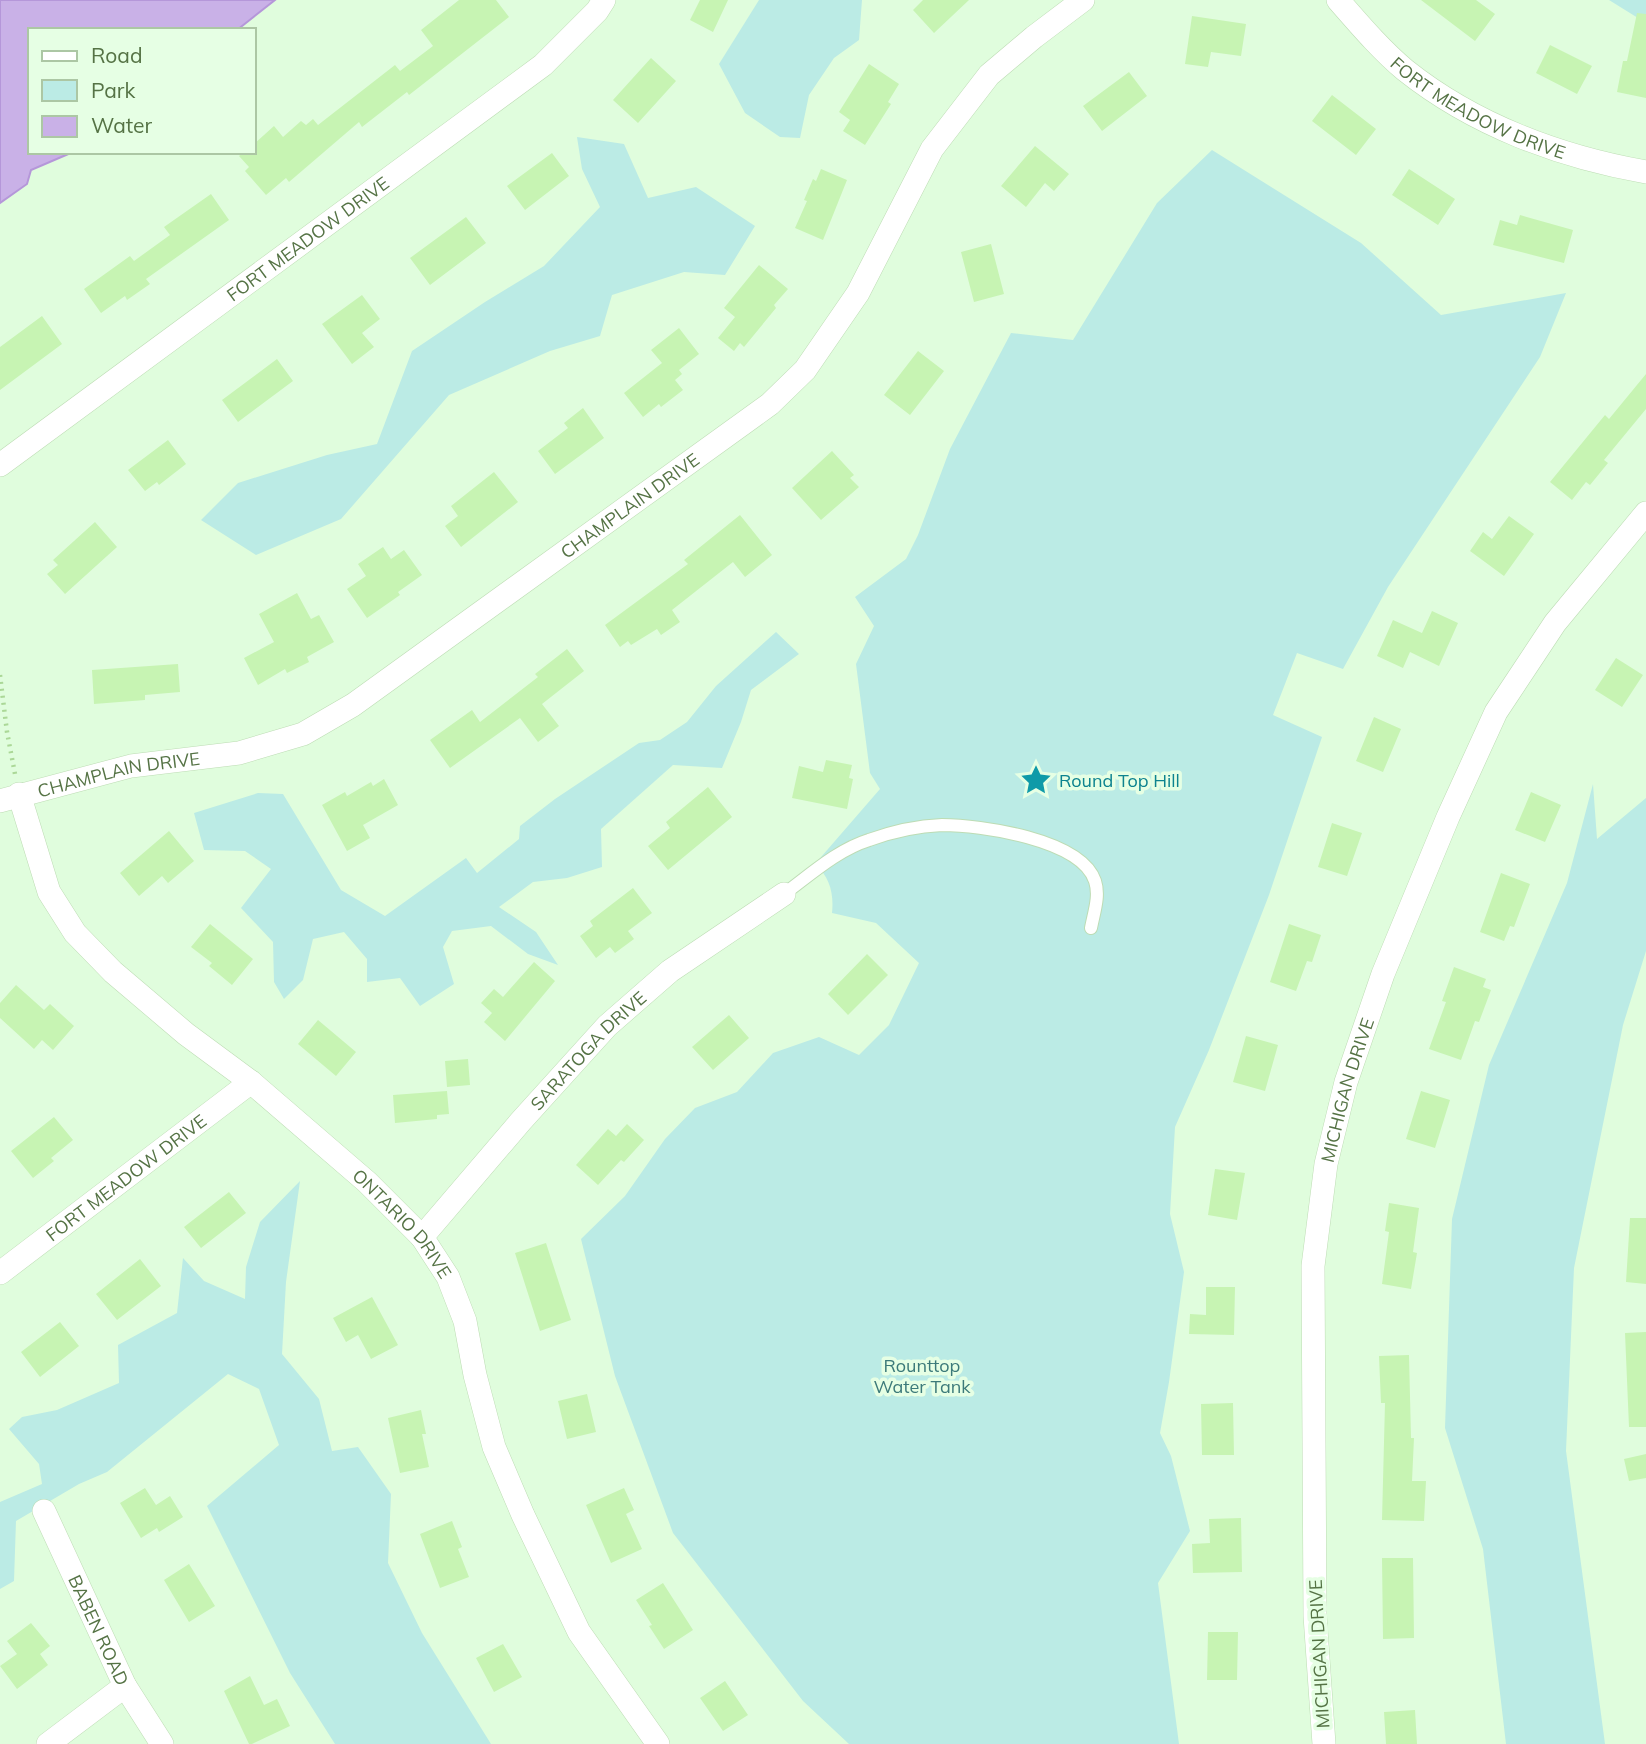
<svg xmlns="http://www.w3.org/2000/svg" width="1646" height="1744" viewBox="0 0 1646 1744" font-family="Mulish,sans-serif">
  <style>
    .green { fill: #bbebe5 }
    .water { fill: #c9b1e7; stroke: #b597d9; stroke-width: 2 }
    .building { fill: #c7f4b3 }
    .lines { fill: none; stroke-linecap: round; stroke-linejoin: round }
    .lane-casing { stroke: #bddcb4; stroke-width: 14 }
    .street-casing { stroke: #bddcb4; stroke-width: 24 }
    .path { stroke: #abd897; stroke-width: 4.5; stroke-dasharray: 2 5; stroke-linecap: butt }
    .lane { stroke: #fff; stroke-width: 12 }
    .street { stroke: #fff; stroke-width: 23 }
    .labels { text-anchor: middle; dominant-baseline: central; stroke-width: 7; stroke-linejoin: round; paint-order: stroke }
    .street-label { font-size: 18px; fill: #557345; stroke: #e6ffe4 }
    .culture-label { font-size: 18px; fill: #0d838f; stroke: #e6ffe4; text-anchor: start }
    .park-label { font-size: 18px; fill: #3c7a7a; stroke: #e6ffe4 }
  </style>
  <rect width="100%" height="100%" fill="#e0fddd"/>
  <path class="green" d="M759,0H862L859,40L834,58L809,95L800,138L780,137L745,113L719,64Z
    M1609,0H1646V23Z
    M577,137L624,144L648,198L696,187L755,226L725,275L684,272L612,295L600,336L550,351L449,395L341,519L256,555L201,520L238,483L327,455L377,444L412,351L485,302L544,266L600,207L582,169Z
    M1212,150L1361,243L1441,315L1566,293L1540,357L1388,587L1343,669L1297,653L1273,715L1322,737L1269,895L1209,1050L1175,1127L1170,1214L1184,1272L1169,1382L1160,1433L1171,1456L1190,1531L1158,1583L1179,1744H849L803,1701L673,1533L615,1376L581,1239L625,1196L665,1139L695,1108L737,1092L773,1053L819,1037L859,1055L889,1025L919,963L876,923L832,913C834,894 830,877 815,864L880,789L870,773L856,664L874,626L855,597L906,559L918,535L950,449L1011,333L1073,340L1157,203Z
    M776,632L799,654L751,690L741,722L722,768L673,765L601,829L602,867L567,878L533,882L499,907L536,932L558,965L528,954L491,926L452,931L443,947L454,984L420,1006L400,978L367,982V959L344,932L313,939L303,980L284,999L274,982L273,942L241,908L271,869L245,851L204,850L194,813L258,793L283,794L341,890L385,916L466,858L477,873L519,839L520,826L555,799L639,743L660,740L687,722L716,686Z
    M1593,784L1597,839L1646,798V951L1623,1025L1574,1268L1566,1451L1605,1744H1506L1483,1549L1445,1428L1452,1219L1489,1065L1567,883Z
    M300,1181L286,1282L282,1354L319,1399L332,1451L358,1447L391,1494L388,1563L422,1633L491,1744H335L290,1673L207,1506L279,1445L259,1389L228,1374L107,1472L79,1484L16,1521L14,1581L0,1589V1502L42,1484L39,1464L9,1429L22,1417L57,1410L119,1383L118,1345L177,1313L183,1258L204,1281L245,1299L246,1267L260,1222Z"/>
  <path class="water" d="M0,0H275L237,30H30V152H73L31,170L27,184L0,203Z"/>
  <path class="building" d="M459,0H496L509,17L409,95L407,92L362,127L359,122L289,182L286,178L266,195L245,171L249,167L239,156L244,152H254V144L274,126L283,137L301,121L306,125L313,119L318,125L395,65L400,71L433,46L421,30Z
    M700,0H728L713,32L690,20Z
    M923,0H969L934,33L913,10Z
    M1421,0H1476L1495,14L1475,41Z
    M1637,13L1646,14V98L1617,92L1623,61H1627Z
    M1192,16L1246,24L1241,56L1211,52L1208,67L1185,64Z
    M1550,45L1592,66L1577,94L1536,73Z
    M651,58L676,81L638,123L613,100Z
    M869,64L899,84L888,102L891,104L865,145L843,131L850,120L839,112Z
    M1129,72L1147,96L1102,131L1083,106Z
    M1332,95L1376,129L1356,155L1312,121Z
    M1035,146L1069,174L1054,191L1045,183L1026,207L1001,186Z
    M552,153L569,176L525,210L507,186Z
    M821,169L847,180L823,240L795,228L807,201L804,200L813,179L816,181Z
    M1409,169L1455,199L1438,225L1392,195Z
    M211,194L229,220L146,279L150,284L127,300L125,296L101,313L84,289L130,256L134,261L170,235L164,227Z
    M1520,215L1573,230L1564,263L1493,245L1500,220L1517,225Z
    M466,217L486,243L430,285L410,258Z
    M991,244L1004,294L974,302L961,252Z
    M759,265L788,289L774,305L776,308L744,347L740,343L734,351L718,338L735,317L724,308Z
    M362,295L380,319L362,333L374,347L352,364L322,324Z
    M42,316L62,344L0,390V347Z
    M679,328L699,354L679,370L682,374L675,380L683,390L661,407L659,404L643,417L624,393L662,363L651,350Z
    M918,351L944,371L910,415L884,395Z
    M277,359L293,381L238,422L222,400Z
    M1646,374V409L1604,460L1608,463L1590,485L1586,482L1572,500L1550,482L1605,415L1609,419Z
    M583,408L604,438L555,474L538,451L568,428L564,423Z
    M168,440L186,464L159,485L157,482L145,491L128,470Z
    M832,451L854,475L850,478L859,487L821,520L792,488Z
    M494,472L518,502L461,547L445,526L458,516L451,506Z
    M740,515L772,555L745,577L733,562L672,610L680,622L661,635L657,629L631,645L628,641L620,647L605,625L688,564L684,560Z
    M1509,516L1534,534L1504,576L1470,551L1483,532L1492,539Z
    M95,522L117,547L65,594L47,574L58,565L53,560Z
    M383,547L391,559L404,550L422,575L398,592L400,595L367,618L347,589L366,576L358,564Z
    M297,593L311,619L319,615L334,642L307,657L309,662L287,673L285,669L258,685L244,658L274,642L259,614Z
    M1432,611L1458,623L1439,666L1410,652L1403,668L1377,656L1393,620L1422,633Z
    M567,649L584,671L542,704L559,726L538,742L520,718L450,768L430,740L472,710L480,722L538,677L535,674Z
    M1616,658L1643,675L1622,707L1595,690Z
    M178,664L180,692L145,695V700L94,704L92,670Z
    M1374,717L1401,729L1383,772L1356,761Z
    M826,760L852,765L849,778L853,779L847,809L792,798L799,766L823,772Z
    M384,779L398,805L363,825L370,838L347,851L322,805L345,792L347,796L371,782L373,786Z
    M708,787L732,817L668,870L648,846L670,828L666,822Z
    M1531,792L1561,805L1545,842L1515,830Z
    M1332,823L1362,833L1347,876L1318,867Z
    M169,831L194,861L168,883L162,876L139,896L120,873Z
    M1501,873L1530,884L1514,927L1510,926L1504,941L1480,932Z
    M633,888L652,913L628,931L634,939L615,953L610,947L596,958L580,936L593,926L590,921Z
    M210,924L253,959L232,985L209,966L212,963L191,947Z
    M1289,924L1321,935L1312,962L1307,961L1296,991L1270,982Z
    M867,954L888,975L848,1015L828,994Z
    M534,962L555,981L505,1041L484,1022L492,1013L481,1003L494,989L503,997Z
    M1454,967L1486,979L1483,987L1491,990L1479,1022L1475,1021L1461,1060L1429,1049L1446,1002L1442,1001Z
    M16,985L44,1010L50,1004L74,1026L53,1050L42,1040L34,1049L0,1018V1003Z
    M729,1015L749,1038L713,1070L692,1047Z
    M318,1020L356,1052L336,1076L298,1044Z
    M1246,1036L1278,1045L1265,1091L1233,1082Z
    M468,1059L470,1085L447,1087L445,1061Z
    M447,1091L449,1114L437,1115V1119L395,1123L393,1095Z
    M1421,1091L1450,1100L1435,1148L1406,1139Z
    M54,1117L73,1140L51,1158L54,1161L33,1178L11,1151Z
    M627,1124L644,1140L624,1162L621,1160L598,1185L576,1165L608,1129L616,1136Z
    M1215,1169L1245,1173L1237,1220L1208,1215Z
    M229,1192L246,1213L201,1248L184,1227Z
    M1389,1203L1419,1208L1413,1252L1417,1253L1411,1289L1382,1284L1389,1232L1385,1231Z
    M1630,1218H1646V1284L1626,1282Z
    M546,1243L571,1320L540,1331L515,1253Z
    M140,1259L161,1286L117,1320L96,1294Z
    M1206,1287H1235L1234,1335L1189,1334L1190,1314L1206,1315Z
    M372,1297L398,1345L371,1359L358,1335L346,1342L333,1318Z
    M60,1322L79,1346L40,1377L21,1352Z
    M1646,1332V1427H1629L1625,1333Z
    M1409,1355L1411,1438H1414L1412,1481H1426L1424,1521L1382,1520L1385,1403H1381L1379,1356Z
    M587,1394L596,1432L567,1439L558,1401Z
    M1233,1403L1234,1455H1202L1201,1404Z
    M421,1410L426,1434H422L429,1467L400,1473L388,1418Z
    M1646,1454V1478L1629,1481L1624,1459Z
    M145,1488L156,1505L170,1496L183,1517L159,1532L157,1528L141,1538L120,1503Z
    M624,1488L634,1510L626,1514L642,1549L611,1563L586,1505Z
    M1241,1518L1242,1572L1193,1573L1192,1544L1210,1543L1209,1519Z
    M452,1521L462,1547L458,1549L469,1577L440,1588L420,1534Z
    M1382,1558H1413L1414,1638L1383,1639Z
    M189,1564L215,1606L189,1622L164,1580Z
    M663,1583L693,1630L664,1649L649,1626L652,1625L636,1600Z
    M31,1623L50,1646L40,1654L48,1665L17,1689L0,1666L17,1654L7,1641Z
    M1208,1632H1238L1237,1680H1207Z
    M503,1644L522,1677L494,1692L476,1658Z
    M250,1676L264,1705L277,1699L290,1726L252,1744H249L224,1691Z
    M725,1681L748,1715L723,1731L700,1698Z
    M1415,1710L1417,1744H1386L1384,1712Z"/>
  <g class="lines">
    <defs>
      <path id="lane" d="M784,894C810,875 837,850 869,840C891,832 918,826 942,825C980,825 1081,839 1095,881C1100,896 1094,912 1091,928"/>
      <g id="street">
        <path id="s1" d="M1338,0C1359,24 1381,50 1405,70C1474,125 1560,157 1646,172"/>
        <path id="s2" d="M0,465L543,65L597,11L604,0"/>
        <path id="s3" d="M19,794L49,892L75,933L113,972L186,1034L251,1082L367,1182L422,1237L448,1277L465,1321L475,1375L494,1447L523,1515L579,1632L658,1744"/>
        <path id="s4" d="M0,801L131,766L239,753L303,734L353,705L770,404L805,370L858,293L932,149L989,75L1034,37L1083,0"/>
        <path id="s5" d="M422,1237L521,1121L607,1026L670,971L784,894"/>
        <path id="s6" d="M0,1273L251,1082"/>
        <path id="s7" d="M44,1511L125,1686L162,1744"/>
        <path d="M48,1744L125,1686"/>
        <path id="s8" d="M1324,1744L1315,1616L1313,1266L1326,1164L1346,1082L1383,974L1448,817L1496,712L1555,623L1646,513"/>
      </g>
    </defs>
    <use href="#lane" class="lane-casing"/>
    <use href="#street" class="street-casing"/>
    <path class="path" d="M0,675L7,732L15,774"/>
    <use href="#lane" class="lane"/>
    <use href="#street" class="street"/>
  </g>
  <defs>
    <symbol id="sight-bare" viewBox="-9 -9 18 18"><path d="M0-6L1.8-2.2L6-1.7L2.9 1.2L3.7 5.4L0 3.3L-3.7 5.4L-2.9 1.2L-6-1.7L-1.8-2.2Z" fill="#0f9aa8" stroke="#e6ffe4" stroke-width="2.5" paint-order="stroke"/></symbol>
  </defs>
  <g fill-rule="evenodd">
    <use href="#sight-bare" x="1014" y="758" width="44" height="44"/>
  </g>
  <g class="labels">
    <g class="street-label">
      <text stroke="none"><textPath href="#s1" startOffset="180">FORT MEADOW DRIVE</textPath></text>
      <text stroke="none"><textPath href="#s2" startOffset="382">FORT MEADOW DRIVE</textPath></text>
      <text stroke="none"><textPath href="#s4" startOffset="710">CHAMPLAIN DRIVE</textPath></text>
      <text stroke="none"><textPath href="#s4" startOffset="122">CHAMPLAIN DRIVE</textPath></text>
      <text stroke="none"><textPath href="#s5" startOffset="250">SARATOGA DRIVE</textPath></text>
      <text stroke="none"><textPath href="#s8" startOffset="658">MICHIGAN DRIVE</textPath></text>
      <text stroke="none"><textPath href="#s6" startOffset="158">FORT MEADOW DRIVE</textPath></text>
      <text stroke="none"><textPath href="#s3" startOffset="590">ONTARIO DRIVE</textPath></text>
      <text stroke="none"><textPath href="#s7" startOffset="131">BABEN ROAD</textPath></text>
      <text transform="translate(1319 1654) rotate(-93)">MICHIGAN DRIVE</text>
    </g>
    <g class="culture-label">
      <text x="1059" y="780">Round Top Hill</text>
    </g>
    <g class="park-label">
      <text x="922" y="1365">Rounttop<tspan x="922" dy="21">Water Tank</tspan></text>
    </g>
  </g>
  <rect x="28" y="28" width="228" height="126" fill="#e6ffe4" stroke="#acc7a4" stroke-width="2"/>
  <rect x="42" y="51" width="35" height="10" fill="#ffffff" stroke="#acc7a4" stroke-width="2"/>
  <text x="91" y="63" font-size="21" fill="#557345">Road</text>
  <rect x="42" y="80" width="35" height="21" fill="#bbebe5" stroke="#acc7a4" stroke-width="2"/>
  <text x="91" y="98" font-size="21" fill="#557345">Park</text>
  <rect x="42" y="116" width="35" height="21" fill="#c9b1e7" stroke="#acc7a4" stroke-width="2"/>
  <text x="91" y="133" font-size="21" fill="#557345">Water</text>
</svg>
